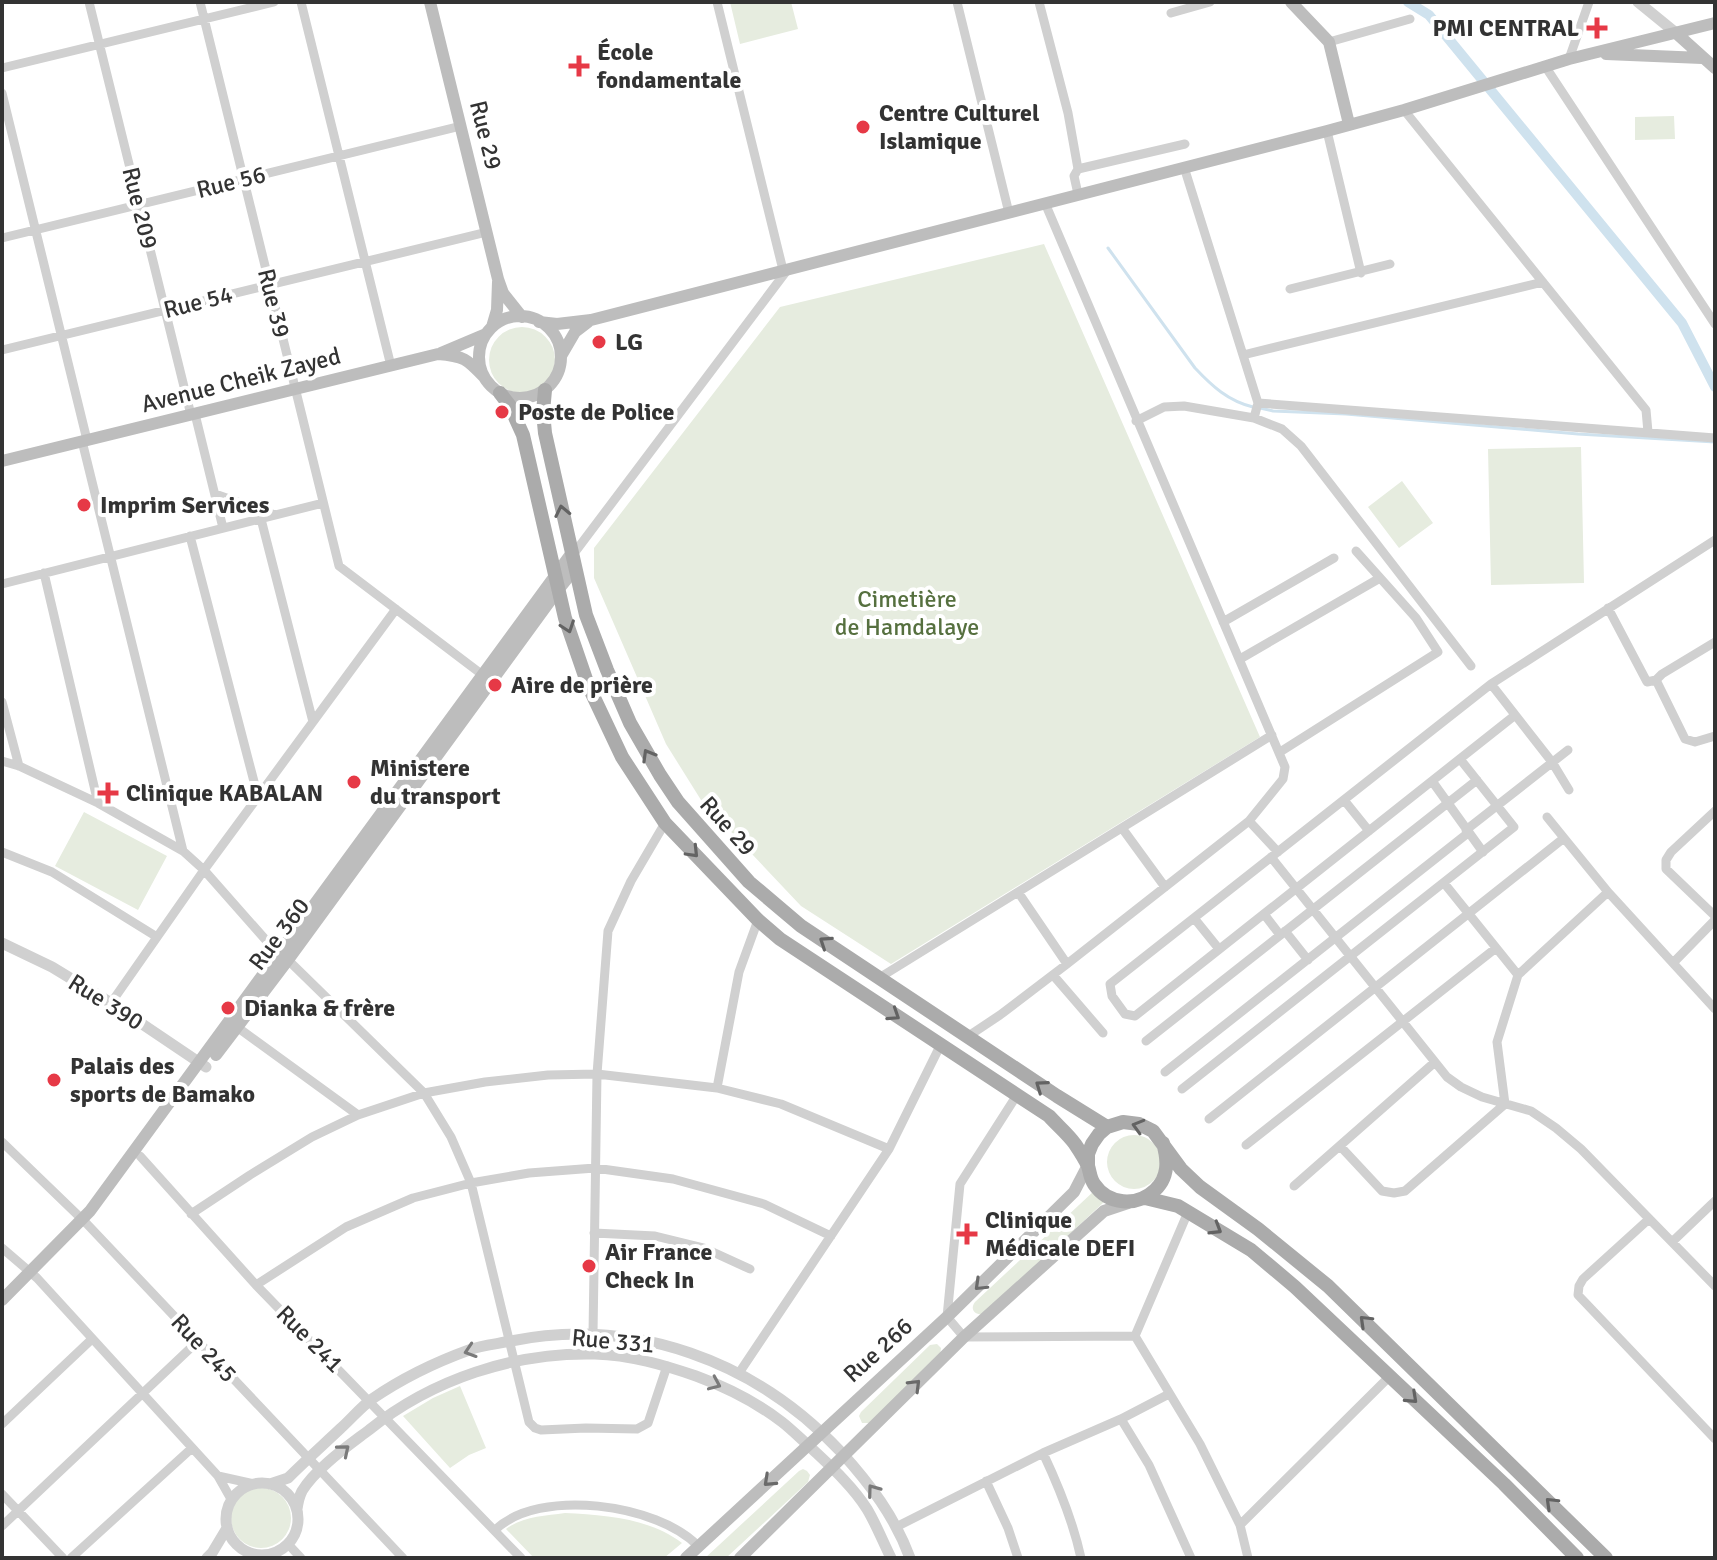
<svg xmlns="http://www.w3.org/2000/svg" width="1717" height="1560" viewBox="0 0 1717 1560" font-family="Signika,sans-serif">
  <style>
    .green { fill: #e6ecdf }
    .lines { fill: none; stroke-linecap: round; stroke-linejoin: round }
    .stream { stroke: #cfe2ee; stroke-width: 3 }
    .canal { stroke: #cfe2ee; stroke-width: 10 }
    .minor { stroke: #d0d0d0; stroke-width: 9 }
    .tertiary { stroke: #d0d0d0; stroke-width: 11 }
    .secondary { stroke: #bdbdbd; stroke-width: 12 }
    .primary { stroke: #ababab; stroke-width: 14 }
    .oneway { stroke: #636363 }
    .oneway2 { stroke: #6a6a6a }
    .oneway3 { stroke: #7a7a7a }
    .poi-dot { fill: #e63946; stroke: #fff; stroke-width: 3 }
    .labels { text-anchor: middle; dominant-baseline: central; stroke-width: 8; stroke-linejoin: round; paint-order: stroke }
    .poi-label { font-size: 24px; font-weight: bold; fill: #333; stroke: #fff; text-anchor: start }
    .street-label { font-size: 24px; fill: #333; stroke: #fff }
    .park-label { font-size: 24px; fill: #56703f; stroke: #fff }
  </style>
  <rect width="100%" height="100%" fill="#fff"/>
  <path class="green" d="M730,2H791L798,29L740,44Z
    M1674,116L1675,139L1635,140V117Z
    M1044,244L1260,737L891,964L801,906L701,800L666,744L594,578V548L780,307Z
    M489 360a33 33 0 1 1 66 0a33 33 0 1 1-66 0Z
    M1581,447L1584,583L1491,585L1488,449Z
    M1402,481L1433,523L1399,548L1368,507Z
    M84,812L167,856L138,910L55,866Z
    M1107 1162a27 27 0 1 1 54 0a27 27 0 1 1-54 0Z
    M1094,1191L1104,1202L985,1313C976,1317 969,1310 975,1302Z
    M937,1344L941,1348L940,1355L869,1423H862L859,1416L861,1412L930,1345Z
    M460,1386L486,1448L469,1455L450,1468L403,1416L433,1398Z
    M803,1469L807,1471L810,1475L808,1482L726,1558H705L799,1471Z
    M231 1518a30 30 0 1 1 60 0a30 30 0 1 1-60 0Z
    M565,1513C605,1515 649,1518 682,1543L664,1558H534L506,1529C523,1516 545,1516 565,1513Z"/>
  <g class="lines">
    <path class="stream" d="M1108,248L1195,368C1212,386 1228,401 1253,407
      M1260,408L1273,411L1346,414L1578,434L1715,442"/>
    <path class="canal" d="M1408,2L1429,15L1682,323L1715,387"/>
    <path class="minor" d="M89,2L191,415
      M200,2L339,566L484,676
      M301,2L391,366
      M717,2L783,270
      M957,2L1009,213
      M1039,2L1068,113L1078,169
      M1171,13L1210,2
      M1329,42L1410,19
      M1569,59L1589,2
      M1545,66L1715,324
      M2,68L274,2
      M2,93L87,440
      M1404,110L1646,410L1648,432
      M1327,131L1361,273
      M1184,167L1258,403L1254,418
      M1078,194L1074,176L1078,169L1185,144
      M2,238L461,126
      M1290,289L1390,264
      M2,350L487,232
      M1243,355L1543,282
      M1258,403L1715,438
      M195,414L223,528
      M1136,421L1164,407L1184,406L1254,418L1282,429L1301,446L1471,666
      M82,441L183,851
      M215,494L275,515
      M261,519L313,722
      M190,536L258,797
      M572,556L788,269
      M44,573L98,803
      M2,584L323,503
      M1608,608L1647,682L1656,680L1662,674L1715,642
      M1223,622L1334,558
      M1240,659L1380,578
      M1656,680L1685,739L1695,742L1715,736
      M1491,684L1552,762L1569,790
      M2,702L19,766
      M1514,716L1135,1016L1125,1014L1112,996L1110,984L1491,684L1715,540
      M1280,752L1438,652L1416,618L1356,551
      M2,761L19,766L98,803L183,851L204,870L279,955
      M1432,781L1483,852
      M1344,800L1369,831
      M1715,811L1671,852L1666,860V869L1715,916
      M1249,821L1278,852
      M1122,828L1165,887
      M1466,830L1568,750
      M2,852L52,872L157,937
      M1271,857L1447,1077L1461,1087L1482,1097L1531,1111L1556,1128L1581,1149L1715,1286
      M1444,883L1518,975
      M1018,892L1067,964
      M1608,892L1715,1009
      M1264,914L1280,935
      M1194,918L1219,949
      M1285,931L1308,960
      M288,960L424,1093L451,1137L471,1183L529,1422L535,1428L541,1430L586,1428L637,1429L648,1423L667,1366
      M1673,963L1715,920
      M1053,975L1103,1033
      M879,978L1272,735
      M111,1003L204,870L396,609
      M237,1027L358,1115
      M967,1037L1000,1015L1067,964L1249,821L1283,779L1285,767L1045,203
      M1146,1041L1477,780
      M1165,1072L1468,833
      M717,1088L739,972L758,920
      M1182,1089L1514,827L1460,759
      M1017,1095L960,1184L947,1317L964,1337L1135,1336
      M1209,1119L1564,838L1547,817
      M2,1142L87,1224L403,1558
      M1246,1145L1496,948
      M1340,1146L1382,1191L1394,1193L1405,1191L1505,1104L1497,1042L1518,975L1608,892L1564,838
      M140,1156L256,1285L521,1558
      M1294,1186L1435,1062
      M191,1214L250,1175L312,1137L358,1115L424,1093L485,1082L548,1075L597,1074L717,1088L781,1104L889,1149
      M1649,1219L1583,1279L1579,1286L1578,1295L1715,1439
      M594,1233L655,1236L704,1248L750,1269
      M1672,1242L1715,1201
      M2,1248L37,1278L218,1476L231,1499
      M256,1285L346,1227L413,1198L471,1183L529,1173L595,1168L673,1179L764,1204L831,1236
      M593,1334L597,1074L608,931L631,881L665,823
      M1135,1336L1200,1444L1240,1525L1248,1558
      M1135,1336L1188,1212
      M739,1373L889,1149L940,1046
      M1121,1419L1149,1465L1191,1558
      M2,1424L92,1339
      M1043,1453C1059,1487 1073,1521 1081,1558
      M218,1476L254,1484
      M986,1481L1008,1528L1018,1558
      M2,1494L63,1558
      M1240,1525L1389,1377
      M2,1526L198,1341
      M896,1527L1043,1453L1121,1419L1169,1394
      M495,1530C539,1487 658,1504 698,1546
      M288,1544L301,1558
      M71,1558L192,1448"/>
    <path class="tertiary" d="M1638,2L1676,33
      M2,943L52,967L111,1003L206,1067
      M226 1519a36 36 0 1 1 72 0a36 36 0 1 1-72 0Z
      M270,1484L288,1478C305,1461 323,1445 341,1428C351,1419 361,1407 372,1399C401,1379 436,1362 469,1350C482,1345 497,1344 511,1341C634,1316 756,1361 841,1452C870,1484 895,1517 910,1558
      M297,1509C298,1502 299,1497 302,1491C316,1468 348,1446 369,1430C432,1379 515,1352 595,1354C630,1355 664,1365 696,1376C726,1387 756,1402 782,1422C791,1429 800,1438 809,1446C829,1465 852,1485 867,1509C876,1524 883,1542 891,1558
      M207,1558L212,1553L227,1528"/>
    <path class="secondary" d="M430,2L498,279L503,293L522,317
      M1291,2L1329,42L1349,124
      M1676,33L1715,68
      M1606,54L1702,58
      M479 357a41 41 0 1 1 82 0a41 41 0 1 1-82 0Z
      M539,322L557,324L591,320L1327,131L1404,110L1569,59L1715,23
      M492,327L497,310L498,282
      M441,353L486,334
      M561,356L575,332L588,322
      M2,461L438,354C464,356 467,359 484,377
      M216,1055L288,960L558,590L574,570
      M2,1300L90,1211L571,554
      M686,1558L947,1317L1074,1192L1088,1165
      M740,1558L964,1337L1104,1211L1128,1203"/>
    <path class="primary" d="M545,390L543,412L545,433L586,615L607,670L630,723L660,775L678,802L749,882L801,926L1057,1096L1107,1127
      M500,393L510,406L523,435L565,618L588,685L622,757L665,823L758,920L780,939L1049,1116C1057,1125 1068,1134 1075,1144C1079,1150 1085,1159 1088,1166C1090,1172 1090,1178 1094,1184C1108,1205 1137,1207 1155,1190C1169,1177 1168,1160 1163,1143
      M1088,1165V1154L1092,1144L1099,1134L1107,1127L1123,1122L1139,1124L1153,1131L1181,1169L1200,1187L1258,1229L1328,1286L1606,1558
      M1145,1198L1178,1206L1251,1250L1295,1287L1504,1484L1577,1558"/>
  </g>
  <defs><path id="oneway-chevron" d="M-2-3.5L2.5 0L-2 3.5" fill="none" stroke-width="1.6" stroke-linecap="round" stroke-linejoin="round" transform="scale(2)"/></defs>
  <g class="oneway">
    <use href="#oneway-chevron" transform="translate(562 511) rotate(-102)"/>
    <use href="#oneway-chevron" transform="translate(568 627) rotate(71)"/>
    <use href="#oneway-chevron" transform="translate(648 755) rotate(-120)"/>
    <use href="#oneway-chevron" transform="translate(693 852) rotate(46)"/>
    <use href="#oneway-chevron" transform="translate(825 942) rotate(-146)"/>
    <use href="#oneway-chevron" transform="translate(894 1015) rotate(33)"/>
    <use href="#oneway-chevron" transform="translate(1041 1086) rotate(-145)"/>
    <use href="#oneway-chevron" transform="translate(1138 1126) rotate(-164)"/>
    <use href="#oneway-chevron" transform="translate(1216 1229) rotate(31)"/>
    <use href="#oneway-chevron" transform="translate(1365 1321) rotate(-136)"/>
    <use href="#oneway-chevron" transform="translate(1412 1398) rotate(43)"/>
    <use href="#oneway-chevron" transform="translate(1551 1503) rotate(-136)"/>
  </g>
  <g class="oneway2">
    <use href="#oneway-chevron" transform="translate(980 1285) rotate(136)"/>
    <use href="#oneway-chevron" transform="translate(915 1385) rotate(-45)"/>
    <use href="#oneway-chevron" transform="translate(769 1481) rotate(137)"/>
  </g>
  <g class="oneway3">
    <use href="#oneway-chevron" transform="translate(470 1351) rotate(162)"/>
    <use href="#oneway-chevron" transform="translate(715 1384) rotate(24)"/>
    <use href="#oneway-chevron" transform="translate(344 1450) rotate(-40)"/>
    <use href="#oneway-chevron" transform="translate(873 1490) rotate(-126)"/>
  </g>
  <g class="poi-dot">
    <path d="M1593 16h8v8h8v8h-8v8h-8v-8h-8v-8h8z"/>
    <path d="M575 54h8v8h8v8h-8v8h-8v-8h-8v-8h8z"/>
    <circle cx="863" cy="127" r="8"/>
    <circle cx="599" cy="342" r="8"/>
    <circle cx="502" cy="412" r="8"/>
    <circle cx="84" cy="505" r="8"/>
    <circle cx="495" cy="685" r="8"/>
    <circle cx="354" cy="782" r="8"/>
    <path d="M104 781h8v8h8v8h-8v8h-8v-8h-8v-8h8z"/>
    <circle cx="228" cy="1008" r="8"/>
    <circle cx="54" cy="1080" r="8"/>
    <path d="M963 1222h8v8h8v8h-8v8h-8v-8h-8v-8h8z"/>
    <circle cx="589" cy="1266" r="8"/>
  </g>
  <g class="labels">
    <g class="poi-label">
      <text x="1579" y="28" text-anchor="end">PMI CENTRAL</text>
      <text x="597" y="52">École<tspan x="597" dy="28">fondamentale</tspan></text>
      <text x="879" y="113">Centre Culturel<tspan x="879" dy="28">Islamique</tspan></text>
      <text x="615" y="342">LG</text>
      <text x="518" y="412">Poste de Police</text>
      <text x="100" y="505">Imprim Services</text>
      <text x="511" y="685">Aire de prière</text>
      <text x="370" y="768">Ministere<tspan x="370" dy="28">du transport</tspan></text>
      <text x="126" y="793">Clinique KABALAN</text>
      <text x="244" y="1008">Dianka &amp; frère</text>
      <text x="70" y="1066">Palais des<tspan x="70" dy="28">sports de Bamako</tspan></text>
      <text x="985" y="1220">Clinique<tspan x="985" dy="28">Médicale DEFI</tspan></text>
      <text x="605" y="1252">Air France<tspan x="605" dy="28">Check In</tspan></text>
    </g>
    <g class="street-label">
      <text transform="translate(486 135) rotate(76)">Rue 29</text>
      <text transform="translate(231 182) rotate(-14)">Rue 56</text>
      <text transform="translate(140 208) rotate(76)">Rue 209</text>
      <text transform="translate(198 302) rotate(-14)">Rue 54</text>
      <text transform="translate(274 303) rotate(76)">Rue 39</text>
      <text transform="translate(241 380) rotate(-14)">Avenue Cheik Zayed</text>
      <text transform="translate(728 826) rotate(48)">Rue 29</text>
      <text transform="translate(279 934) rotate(-53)">Rue 360</text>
      <text transform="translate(106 1002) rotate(32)">Rue 390</text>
      <text transform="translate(310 1339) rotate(45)">Rue 241</text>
      <text transform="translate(613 1341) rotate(5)">Rue 331</text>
      <text transform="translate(204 1348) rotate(47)">Rue 245</text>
      <text transform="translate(878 1350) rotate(-42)">Rue 266</text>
    </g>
    <g class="park-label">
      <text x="907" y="599">Cimetière<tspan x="907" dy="28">de Hamdalaye</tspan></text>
    </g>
  </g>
  <rect width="1717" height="1560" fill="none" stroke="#333333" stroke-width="8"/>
</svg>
